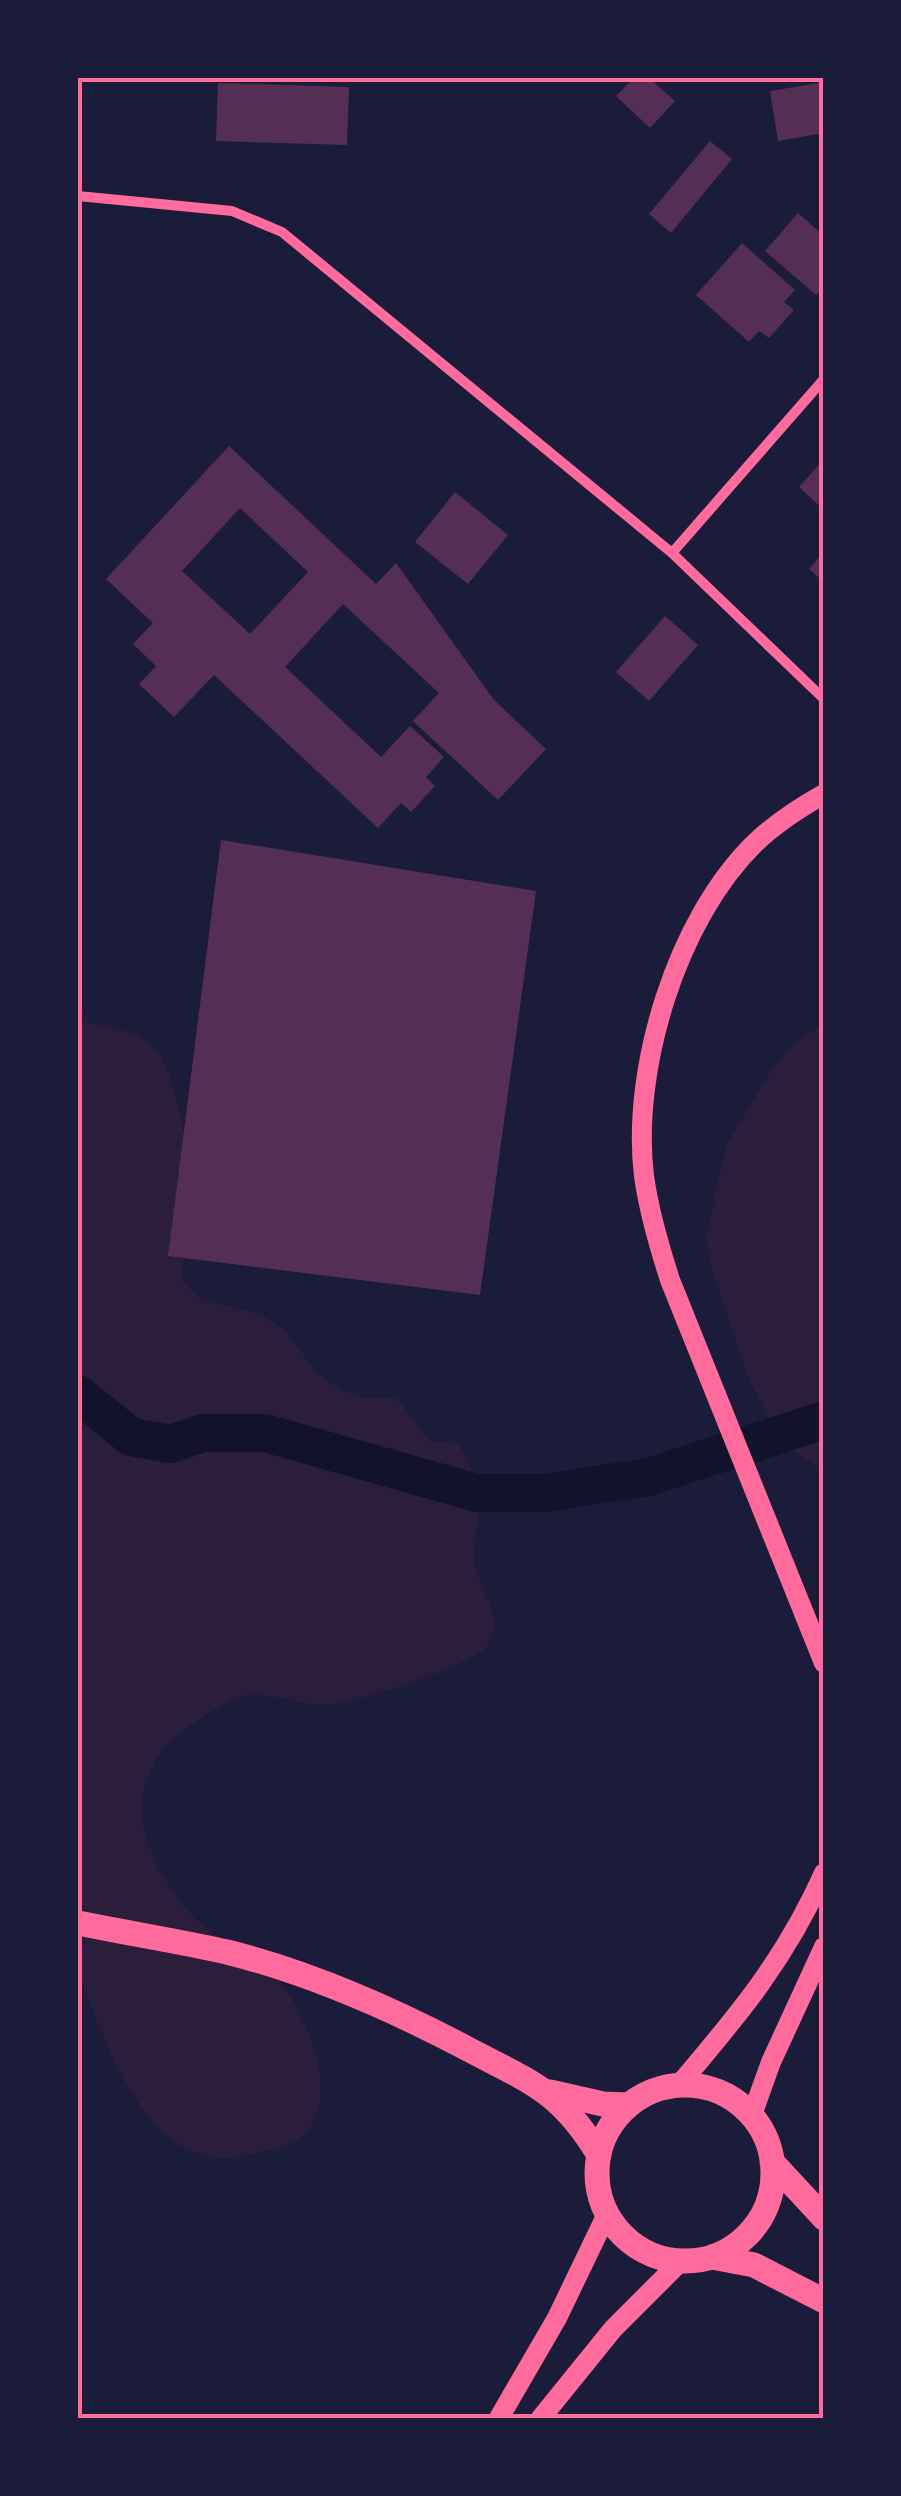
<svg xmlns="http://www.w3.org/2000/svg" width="901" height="2496" viewBox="0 0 901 2496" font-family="Karla,sans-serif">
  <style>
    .green { fill: #2a1e3b }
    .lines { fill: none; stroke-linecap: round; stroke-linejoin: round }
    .canal { stroke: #12122b; stroke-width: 38 }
    .building { fill: #542f53; fill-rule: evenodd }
    .minor { stroke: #ff6b9d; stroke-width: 10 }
    .secondary { stroke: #ff6b9d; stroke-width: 20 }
    .primary { stroke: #ff6b9d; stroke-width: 25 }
    .neatline { fill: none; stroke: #ff6b9d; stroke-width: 4 }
  </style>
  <rect width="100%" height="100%" fill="#1b1b3a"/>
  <path class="green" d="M78,1005L90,1023C111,1027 132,1030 149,1043C177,1065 191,1158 190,1193C190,1221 184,1250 181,1279L202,1300L260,1314L283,1328L316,1372L340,1390L366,1398H397L429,1441L458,1443C477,1475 480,1493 477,1529C476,1538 473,1550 474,1559C477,1584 499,1606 493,1632C492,1637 490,1641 487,1646C473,1665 351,1705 326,1705C299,1705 270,1691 243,1696C227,1699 171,1737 162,1750C151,1767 140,1793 142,1814C145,1852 173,1900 202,1925C219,1939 241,1948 259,1961C295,1988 327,2058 320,2102C315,2131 300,2144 271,2150C257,2152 241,2158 227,2158C141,2159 106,2039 78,1976Z
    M823,1024H824L823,1470L794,1452L773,1428L746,1373L710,1264L706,1234L726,1145L774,1066L796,1042Z"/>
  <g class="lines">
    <path class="canal" d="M78,1394L131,1437L170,1444L203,1433H265L477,1493H545L648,1477L824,1420"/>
  </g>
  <path class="building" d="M634,78H649L675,101L650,128L616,96Z
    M824,82V133L778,141L770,91Z
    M218,83L349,87L347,145L216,141Z
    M710,141L732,159L671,233L649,214Z
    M798,213L824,236V287L816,295L765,251Z
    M742,243L795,290L784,302L794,310L769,338L759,331L749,342L696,295Z
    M229,446L376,584L396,563L494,700L546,749L498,800L413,721L439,693L343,604L285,667L381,757L410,726L444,757L426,777L435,786L411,812L401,803L378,828L214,675L174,717L139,684L156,666L133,644L153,623L106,579ZM240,508L308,572L250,634L182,571Z
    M824,459V510L799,487Z
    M455,492L508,535L468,584L415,542Z
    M824,552V582L809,569Z
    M665,616L698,645L649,701L616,672Z
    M221,840L536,891L480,1295L168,1256Z"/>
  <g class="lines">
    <path class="minor" d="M78,196L232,211L282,232L672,553L824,699
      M672,553L824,379"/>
    <path class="secondary" d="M824,794C799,808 776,823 755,843C677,919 631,1069 644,1176C649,1212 659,1246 670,1280L824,1663
      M679,2085C739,2014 785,1960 824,1873
      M752,2115L771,2062L824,1947
      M499,2418L557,2318L607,2214
      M541,2418L613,2329L681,2261"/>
    <path class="primary" d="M78,1923C127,1933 178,1941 227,1952C311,1973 390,2008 466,2048C530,2082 560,2090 599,2155
      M597 2173a88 88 0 1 1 176 0a88 88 0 1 1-176 0Z
      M550,2092L603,2104L628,2105
      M772,2162L824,2218
      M712,2257L754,2265L824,2301"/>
  </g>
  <rect width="901" height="2496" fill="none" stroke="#1b1b3a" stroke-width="160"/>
  <rect x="80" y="80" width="741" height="2336" class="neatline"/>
</svg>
